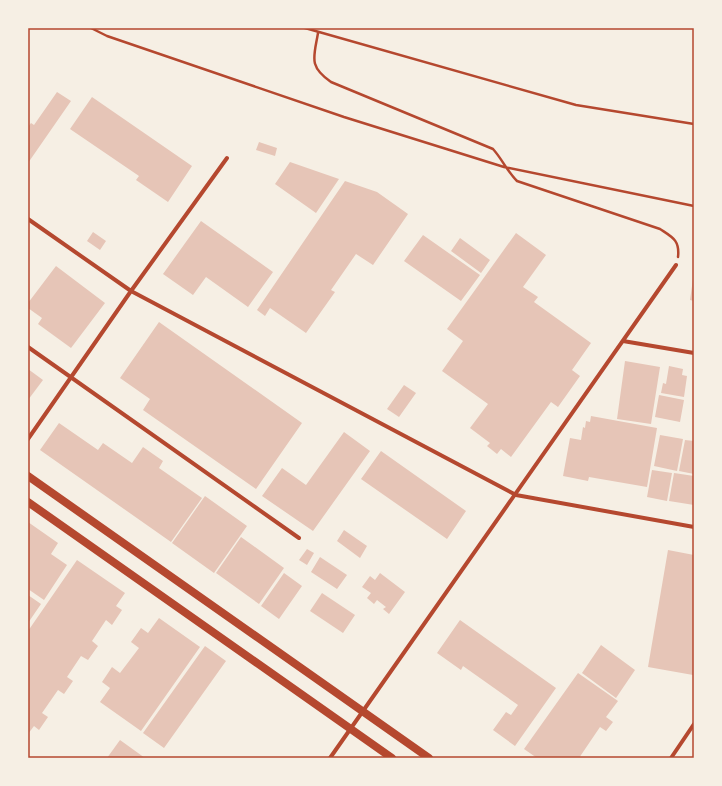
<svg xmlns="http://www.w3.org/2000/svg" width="722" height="786" viewBox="0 0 722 786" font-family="Commissioner,sans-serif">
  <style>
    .building { fill: #e6c5b7 }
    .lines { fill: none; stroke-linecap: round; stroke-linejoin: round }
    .path { stroke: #b5482f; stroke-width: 2.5 }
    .minor { stroke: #b5482f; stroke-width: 4 }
    .secondary { stroke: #b5482f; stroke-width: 8 }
    .neatline { fill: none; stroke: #b5482f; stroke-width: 1.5 }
  </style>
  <rect width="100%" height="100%" fill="#f6efe4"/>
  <path class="building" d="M57,92L71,101L28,163V127L31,123L34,125Z
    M92,97L192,166L168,202L136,180L139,176L70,129Z
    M259,142L277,148L275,156L256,150Z
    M290,162L339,179L316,213L275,184Z
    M345,181L377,192L408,214L373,265L356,254L331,290L335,292L306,333L270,308L265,316L257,310Z
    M201,221L273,272L248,307L206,277L193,295L163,274Z
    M93,232L106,241L100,250L87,241Z
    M516,233L546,255L523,287L538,297L534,302L591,343L572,370L580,376L558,407L551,402L511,457L501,449L497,454L487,446L490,443L470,428L488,404L442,371L463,341L447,329Z
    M423,235L480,275L461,301L404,261Z
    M460,238L490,260L481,273L451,251Z
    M56,266L105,303L71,348L38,324L42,318L28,308V303Z
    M693,279H694V301L690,300Z
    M159,322L302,423L256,489L143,410L150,399L120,378Z
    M625,361L660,367L651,424L617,419Z
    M669,366L683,369L682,375L687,376L684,397L661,393L663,383L666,384Z
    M28,369L43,380L28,400Z
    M404,385L416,393L399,417L387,409Z
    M659,395L684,400L680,422L655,417Z
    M591,416L657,428L647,487L589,477L588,481L563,476L570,438L581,440L583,427L585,428L586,421L590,422Z
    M59,423L98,450L103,443L132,463L143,447L163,461L159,468L202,498L171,542L40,450Z
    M344,432L370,451L313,531L262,496L282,468L306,485Z
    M660,435L683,439L677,471L654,466Z
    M685,440L694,441V474L679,471Z
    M381,451L466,511L447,539L361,479Z
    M652,470L672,473L667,501L647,497Z
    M674,473L694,476V505L669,501Z
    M205,496L247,526L214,573L172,543Z
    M28,522L58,543L51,554L67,565L44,600L28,589Z
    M344,530L367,546L360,558L337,541Z
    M241,537L284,568L259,604L216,573Z
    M307,549L314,553L307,565L299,560Z
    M668,550L694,555L693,675L648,667Z
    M320,557L347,575L337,589L311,572Z
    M77,560L125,593L116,606L122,610L112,625L106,620L92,641L98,646L88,660L81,656L67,677L73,681L64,694L58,690L42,713L48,717L39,730L34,726L28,734V631Z
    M284,573L302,586L279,619L261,606Z
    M380,573L405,592L389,614L383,609L386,607L377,600L374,604L367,598L371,593L362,587L370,576L375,580Z
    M322,593L355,615L343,633L310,611Z
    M28,595L41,604L28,623Z
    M159,618L200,647L141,731L100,702L110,688L102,682L112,667L120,673L139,648L131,642L141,628L148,633Z
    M460,620L556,688L515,746L493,730L506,712L511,715L518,705L463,666L461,670L437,653Z
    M601,645L635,670L616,698L582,673Z
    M205,646L226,661L164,748L143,733Z
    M578,673L618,701L606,717L613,722L606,731L600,727L579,758H537L524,749Z
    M120,740L145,758H107Z"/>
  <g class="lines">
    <path class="path" d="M91,28L107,36L344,117L504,167L694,206
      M305,28L576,105L694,124
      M318,33C314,57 308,66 331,82L493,149C502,159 507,171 517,181L660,229C672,237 680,240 678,257"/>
    <path class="minor" d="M28,219L131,291L516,495L694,527
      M623,341L694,353
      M28,347L299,538
      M28,439L131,291L227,158
      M330,758L676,265
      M671,758L694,724"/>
    <path class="secondary" d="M28,476L429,758
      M28,502L392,758"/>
  </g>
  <rect width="722" height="786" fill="none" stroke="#f6efe4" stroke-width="58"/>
  <rect x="29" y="29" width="664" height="728" class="neatline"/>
</svg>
